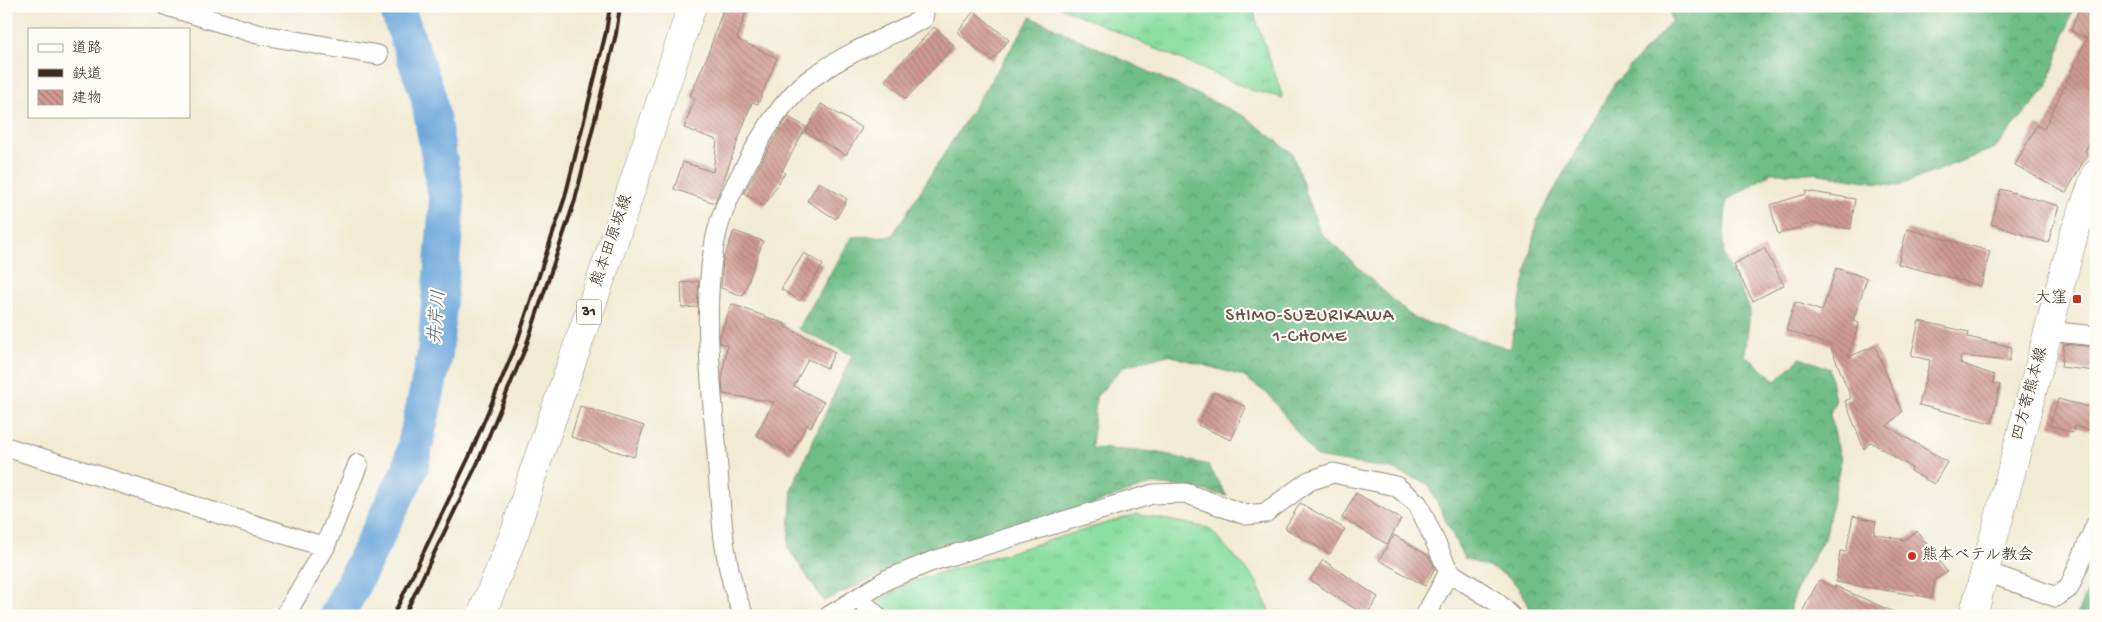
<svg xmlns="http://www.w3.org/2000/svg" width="2102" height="622" viewBox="0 0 2102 622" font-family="'Gochi Hand','Klee One',sans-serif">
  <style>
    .grass { fill: url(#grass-tufts); stroke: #62845f }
    .forest { fill: url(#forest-crowns); stroke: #557452 }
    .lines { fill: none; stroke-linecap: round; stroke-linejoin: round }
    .river { stroke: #6ca7dc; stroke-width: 36 }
    .building { fill: url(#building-back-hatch) }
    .street-casing { stroke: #968a78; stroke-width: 21 }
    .secondary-casing { stroke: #968a78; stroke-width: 29 }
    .primary-casing { stroke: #968a78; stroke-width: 29 }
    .street { stroke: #fff; stroke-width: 19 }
    .secondary { stroke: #fff; stroke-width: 28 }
    .primary { stroke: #fff; stroke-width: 28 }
    .rail { stroke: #3b2a1e; stroke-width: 4 }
    .poi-dot { fill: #c8321e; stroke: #fdfcf7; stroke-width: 2 }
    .labels { text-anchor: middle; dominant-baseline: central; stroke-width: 4.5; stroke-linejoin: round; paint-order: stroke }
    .shield { fill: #fdfcf7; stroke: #75695f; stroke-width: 1 }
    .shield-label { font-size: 15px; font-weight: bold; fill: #3b2a1e }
    .street-label { font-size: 16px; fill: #3b2a1e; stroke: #fdfcf7 }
    .poi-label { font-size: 16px; fill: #3b2a1e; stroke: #fdfcf7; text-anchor: end }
    .neighbourhood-label { font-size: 18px; letter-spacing: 1px; fill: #6e5146; stroke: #fdfcf7 }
    .water-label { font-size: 18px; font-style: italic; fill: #4f5c6a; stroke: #fdfcf7 }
  </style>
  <defs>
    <pattern id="grass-tufts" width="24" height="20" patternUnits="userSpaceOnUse" patternTransform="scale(1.25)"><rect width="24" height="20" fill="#8adea0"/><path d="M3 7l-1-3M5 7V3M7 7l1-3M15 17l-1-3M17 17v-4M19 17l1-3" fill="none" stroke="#78bf89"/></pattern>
    <pattern id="forest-crowns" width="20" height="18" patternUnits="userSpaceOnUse" patternTransform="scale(1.25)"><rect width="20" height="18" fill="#6fbd86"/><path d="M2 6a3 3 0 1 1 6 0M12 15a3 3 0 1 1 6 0" fill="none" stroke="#5c9a6d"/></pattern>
    <pattern id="building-back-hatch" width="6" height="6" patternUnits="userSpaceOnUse" patternTransform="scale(1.25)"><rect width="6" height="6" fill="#ce9990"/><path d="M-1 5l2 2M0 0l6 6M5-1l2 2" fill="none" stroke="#a87d75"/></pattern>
  </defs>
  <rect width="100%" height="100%" fill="#fdfcf7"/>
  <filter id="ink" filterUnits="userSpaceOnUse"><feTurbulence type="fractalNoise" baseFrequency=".02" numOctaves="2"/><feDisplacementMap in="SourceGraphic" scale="10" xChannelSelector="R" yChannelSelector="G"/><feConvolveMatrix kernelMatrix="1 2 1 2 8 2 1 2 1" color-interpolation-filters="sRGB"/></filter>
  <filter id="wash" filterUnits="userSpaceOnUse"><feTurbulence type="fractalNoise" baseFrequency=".0096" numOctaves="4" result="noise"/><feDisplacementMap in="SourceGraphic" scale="20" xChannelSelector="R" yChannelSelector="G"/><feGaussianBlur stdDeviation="1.12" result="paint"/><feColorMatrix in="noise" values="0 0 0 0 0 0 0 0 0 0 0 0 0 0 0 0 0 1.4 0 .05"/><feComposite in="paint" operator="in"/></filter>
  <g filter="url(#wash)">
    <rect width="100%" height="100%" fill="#f2ebd3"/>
    <path class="grass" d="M1058,6H1253L1256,20L1283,98L1251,90Z
      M1137,514L1209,528L1255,579L1272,616H854L910,582Z"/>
    <path class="forest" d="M1668,6H2074L2047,87L1995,148L1898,186L1814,173H1771L1726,201L1723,254L1750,310L1745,355L1776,381L1800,358L1829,368L1835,401L1830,414L1841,460L1826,534L1798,585L1788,616H1533C1517,574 1503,573 1464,558L1428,484L1391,469L1316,457L1269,395L1243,376L1168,355L1124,366L1096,397L1092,448L1156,452L1208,465L1227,496L1193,488L1152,484L1057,516L927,554L824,601L788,548L792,487L852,355L798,329L852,237L892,236L1031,17L1246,117L1292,153L1320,232L1413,318L1510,349L1537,220L1614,84L1672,21Z
      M2096,572V616H2076Z"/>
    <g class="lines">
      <path class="river" d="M337,616L410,469L435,354L447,201L428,95L396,6"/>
    </g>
    <g id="blocks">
      <path class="building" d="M724,6H738L747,9L737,39L777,58L758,104L752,102L715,203L674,189L683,162L713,172L717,140L684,128L695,98L690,96L707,57Z
        M2080,6H2096V130L2085,151L2088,153L2066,193L2015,165L2037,125L2044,129L2087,38L2071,31Z
        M974,11L1009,40L992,61L957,32Z
        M934,27L954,46L906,99L885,80Z
        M821,104L862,128L846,155L805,132Z
        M788,117L806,127L782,171L785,173L764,206L744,193L770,146Z
        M819,182L847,199L836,219L807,201Z
        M2001,189L2059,206L2048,243L1991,224Z
        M1806,191L1855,199L1851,229L1814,223L1778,234L1770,205L1806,194Z
        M1907,229L1990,251L1981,286L1898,264Z
        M734,231L763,241L743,296L721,288L723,260Z
        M1764,248L1784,285L1753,301L1733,264Z
        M804,253L823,265L800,301L781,289Z
        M1836,268L1867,278L1853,321L1859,323L1848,357L1875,346L1902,412L1887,426L1947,462L1934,484L1910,471L1912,468L1871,442L1864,449L1845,401L1851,398L1830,345L1786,330L1795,302L1822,311Z
        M699,281L697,307L682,308L681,283Z
        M732,304L785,324L784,326L835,352L827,368L808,359L794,386L824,402L811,427L807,425L791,454L756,435L774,402L723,394L722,380L727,345L720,343V336Z
        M1919,321L1969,332L1968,337L2012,347L2009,361L1961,356L1960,363L1994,375L1993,383L2000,385L1992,423L1919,405L1930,360L1911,356Z
        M2064,344L2096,347V371L2061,367Z
        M1214,392L1246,407L1231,440L1198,425Z
        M2058,399L2096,409V432L2075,426L2073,433L2050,425Z
        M580,406L644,426L634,457L571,437Z
        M1356,493L1401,519L1387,544L1342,518Z
        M1300,503L1345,529L1330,554L1285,528Z
        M1853,516L1876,521L1874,534L1904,540L1917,531L1947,572L1935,580L1932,598L1836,582L1840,551L1846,552Z
        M1394,535L1429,556L1435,568L1425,586L1379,560Z
        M1323,560L1378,597L1366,616L1310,580Z
        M1819,580L1835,588V586L1903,616H1800Z"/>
    </g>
  </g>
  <g filter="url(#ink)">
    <use href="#blocks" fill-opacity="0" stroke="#968a78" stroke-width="1"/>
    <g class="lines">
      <defs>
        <path id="street" d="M167,6L257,34L378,55
          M2048,331L2096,336
          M6,447L325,547
          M1984,571L2056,597L2069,588L2096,524
          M858,598L877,616
          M285,616L325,547L358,464
          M744,616C720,563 721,499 716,442C710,375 699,273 724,210C732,189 744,169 754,150C769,123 788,94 813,77C846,53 887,37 923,19L925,6
          M829,616L888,579L933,561L1153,494L1185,493L1246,515L1265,513L1309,481L1333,473L1396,486L1418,504L1449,572L1495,601L1511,616
          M1425,616L1449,572"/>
        <path id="secondary" d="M1973,616L2074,234L2096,174"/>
        <path id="primary" d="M481,616L516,529L532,476L610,253L692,6"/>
      </defs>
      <use href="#street" class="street-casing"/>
      <use href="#secondary" class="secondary-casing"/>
      <use href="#primary" class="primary-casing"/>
      <use href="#street" class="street"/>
      <use href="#secondary" class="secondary"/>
      <use href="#primary" class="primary"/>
      <path class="rail" d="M393,616L469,457L516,345L565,197L606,32L610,6
        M404,616L478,462L525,349L575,200L616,34L620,6"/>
    </g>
  </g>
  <g class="poi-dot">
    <rect x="2072" y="294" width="10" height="10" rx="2.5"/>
    <circle cx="1912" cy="556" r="5"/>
  </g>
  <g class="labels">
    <rect class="shield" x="576.5" y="299.5" width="25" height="25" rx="4"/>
    <g class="shield-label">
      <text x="589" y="312">31</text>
    </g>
    <g class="street-label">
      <text transform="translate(613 241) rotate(-71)">熊本田原坂線</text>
      <text transform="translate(2031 394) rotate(-75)">四方寄熊本線</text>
    </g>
    <g class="poi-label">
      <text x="2067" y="299">大窪</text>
      <text x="1922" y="556" text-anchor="start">熊本ベテル教会</text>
    </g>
    <g class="neighbourhood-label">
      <text x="1310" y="316">SHIMO-SUZURIKAWA<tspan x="1310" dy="21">1-CHOME</tspan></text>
    </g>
    <g class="water-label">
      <text transform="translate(438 317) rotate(-85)">井芹川</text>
    </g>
  </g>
  <rect width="2102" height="622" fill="none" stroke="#fdfcf7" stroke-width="25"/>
  <rect x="28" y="28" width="162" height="90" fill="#fdfcf7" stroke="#afa8a0"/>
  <rect x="38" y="44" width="25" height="8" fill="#ffffff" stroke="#afa8a0"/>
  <text x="72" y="52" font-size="15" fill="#3b2a1e">道路</text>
  <rect x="38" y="69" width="25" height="8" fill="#3b2a1e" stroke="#afa8a0"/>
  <text x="72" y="78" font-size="15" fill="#3b2a1e">鉄道</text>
  <rect x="38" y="90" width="25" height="15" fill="url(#building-back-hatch)" stroke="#afa8a0"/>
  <text x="72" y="102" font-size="15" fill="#3b2a1e">建物</text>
</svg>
